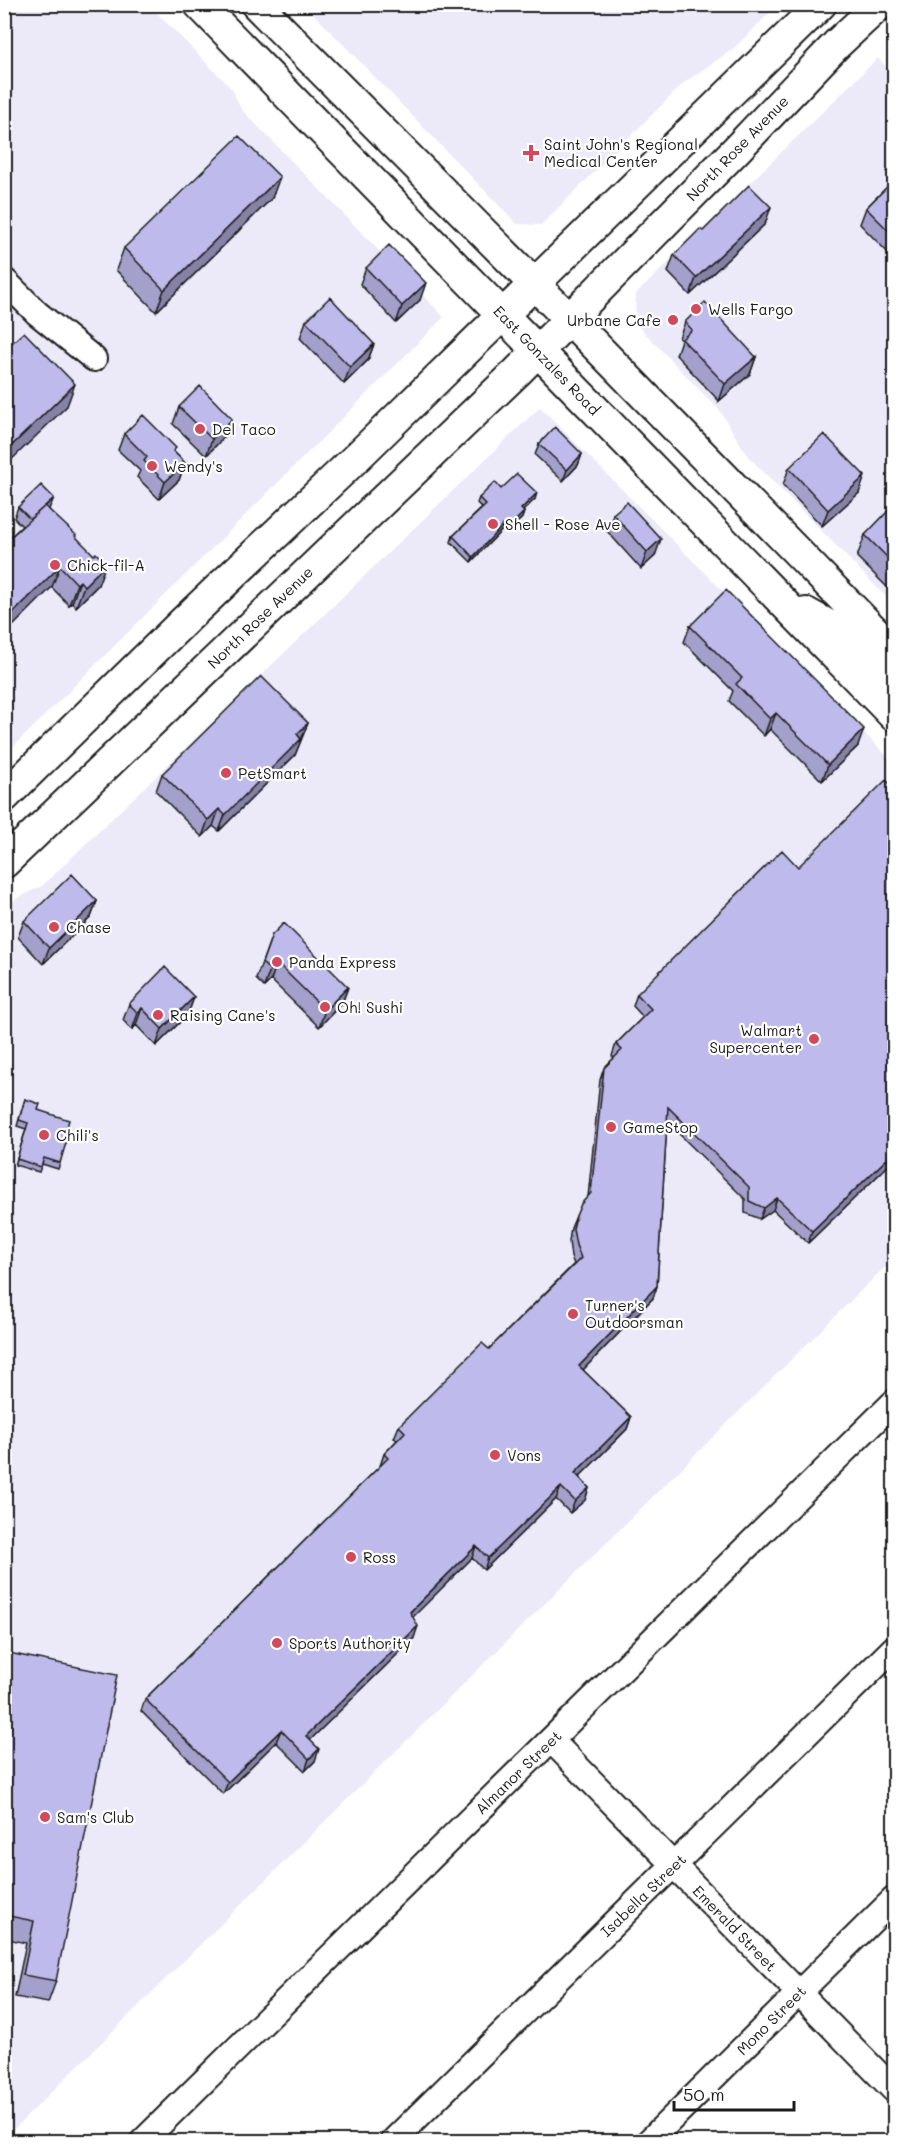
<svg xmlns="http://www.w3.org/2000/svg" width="899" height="2146" viewBox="0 0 899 2146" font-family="Mali,sans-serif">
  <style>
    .built { fill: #eceaf9 }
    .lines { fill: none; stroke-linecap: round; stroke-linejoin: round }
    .minor-casing { stroke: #1c1c1c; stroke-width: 28 }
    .major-casing { stroke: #1c1c1c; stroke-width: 34 }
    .minor { stroke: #fff; stroke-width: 24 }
    .major { stroke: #fff; stroke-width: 30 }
    .wall { fill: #a3a0cb; stroke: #1c1c1c; stroke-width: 1.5 }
    .shaded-wall { fill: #8582a5; stroke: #1c1c1c; stroke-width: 1.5 }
    .building { fill: #bebaec; stroke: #1c1c1c; stroke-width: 1.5 }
    .poi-dot { fill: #d1495b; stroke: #fff; stroke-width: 2 }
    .labels { text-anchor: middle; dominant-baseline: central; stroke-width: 4.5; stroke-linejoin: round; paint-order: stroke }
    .poi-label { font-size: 15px; fill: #1c1c1c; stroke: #fff; text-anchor: start }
    .street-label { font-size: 15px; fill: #1c1c1c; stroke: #fff }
  </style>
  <rect width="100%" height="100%" fill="#fff"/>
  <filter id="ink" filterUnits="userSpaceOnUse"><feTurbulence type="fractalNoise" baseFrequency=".0167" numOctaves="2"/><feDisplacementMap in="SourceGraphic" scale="12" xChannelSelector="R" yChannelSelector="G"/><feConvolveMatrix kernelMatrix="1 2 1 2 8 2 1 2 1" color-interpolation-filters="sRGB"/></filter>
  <g filter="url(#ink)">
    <path class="built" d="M5,5H149L232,89L241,109L444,317L5,755Z
      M305,5H778L733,49L685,82L541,225L517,224Z
      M878,58L894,75V605L748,456L720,411L635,323L636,294Z
      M540,407L894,763V1258L5,2138V905L43,885Z"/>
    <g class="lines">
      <defs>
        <path id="minor" d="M4,280L37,313L94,359
          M551,1740L894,2090
          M142,2142L894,1402
          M392,2142L894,1648
          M648,2142L894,1899"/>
        <path id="major" d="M199,4L894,716
          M256,4L592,342L894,651
          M806,613L844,634L894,683
          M4,797L183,622L354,460L821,4
          M4,863L517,372L736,150L837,44L880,4"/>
      </defs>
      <use href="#minor" class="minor-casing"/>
      <use href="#major" class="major-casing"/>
      <use href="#minor" class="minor"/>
      <use href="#major" class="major"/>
    </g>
    <path class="wall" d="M894,180V259L860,224L866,208Z
      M272,198L156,312L116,270L124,248Z
      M765,224L690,295L668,272L674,255L703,231Z
      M366,268L420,300L396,323L360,284Z
      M306,321L374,344L368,360L344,384L300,338Z
      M685,322L756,357L750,374L719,401L676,355L681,340L679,338Z
      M179,407L226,435L206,456L173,424Z
      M124,434L175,453L185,463L179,480L159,499L137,477L140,471L118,450Z
      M539,444L582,454L578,465L563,481L535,455Z
      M789,468L859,493L822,526L783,485Z
      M501,489L535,499L522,511L524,512L522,518L506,533L502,530L471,562L451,542L453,536L482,508L477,503L479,498Z
      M18,507L49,510L75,536L98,585L76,607L72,603L69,605L6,541L22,526L14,518Z
      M894,512V594L857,557L865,535Z
      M613,514L655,556L641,569L607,531Z
      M690,626L858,746L822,781L770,729L764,736L729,701L733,691L684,642Z
      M308,723L295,755L219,831L213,826L202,837L156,791L162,774Z
      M97,901L91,917L43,964L18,937L24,921Z
      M272,935L348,987L342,1003L319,1027L271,980L264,987L256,979Z
      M637,994L894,1160L808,1243L773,1210L760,1219L745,1213V1199L667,1122L657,1286L653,1298L583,1370L631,1417L627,1429L579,1477L589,1488L585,1500L570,1513L556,1499L484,1570L472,1558L413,1616L414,1638L310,1740L315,1761L305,1771L276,1742L223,1794L141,1711L145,1699L380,1466L384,1454L397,1440L394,1438L399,1426L489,1349L574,1264L571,1257L569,1241L571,1228L576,1216L588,1197L600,1080L604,1068L614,1058L612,1056L616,1044L643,1017L633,1006Z
      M194,997L188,1014L156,1046L136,1025L132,1030L123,1020L129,1004Z
      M25,1099L65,1135L60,1163L58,1169L42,1164L39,1172L15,1165L26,1129L17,1126Z
      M4,1652L56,1981L48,2003L15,1997L26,1943L4,1938Z"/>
    <path class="shaded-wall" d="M280,177L272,198L156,312L164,290Z
      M771,207L765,224L690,295L696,278Z
      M426,283L420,300L396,323L402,306Z
      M374,344L368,360L344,384L350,367Z
      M756,357L750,374L719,401L725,384Z
      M75,384L67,406L4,467V453Z
      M232,419L226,435L206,456L212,439Z
      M582,454L578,465L563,481L567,470Z
      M185,463L179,480L159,499L165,482Z
      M865,476L859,493L822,526L828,510Z
      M537,493L535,499L519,515L521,509Z
      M54,498L49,509L27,531L31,520Z
      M524,512L522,518L506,533L508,528Z
      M504,524L502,530L471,562L473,557Z
      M661,539L655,556L641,569L647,552Z
      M106,564L98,585L76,607L84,586Z
      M60,566L52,587L4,635V622Z
      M80,581L72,603L69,605L77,584Z
      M776,713L770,729L764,736L770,719Z
      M308,723L295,755L219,831L225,815L297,734Z
      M864,729L858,746L822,781L828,765Z
      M219,809L213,826L202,837L208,820Z
      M97,901L91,917L43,964L49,948Z
      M277,963L271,980L264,987L270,970Z
      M348,987L342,1003L319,1027L325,1010Z
      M194,997L188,1014L156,1046L162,1029Z
      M142,1008L136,1025L132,1030L138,1013Z
      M894,1152V1160L808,1243L812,1231Z
      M777,1198L773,1210L760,1219L764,1208Z
      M657,1286L653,1298L575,1378L579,1366Z
      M631,1417L627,1429L571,1485L575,1473Z
      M561,1487L556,1499L484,1570L488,1558Z
      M589,1488L585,1500L570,1513L575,1501Z
      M476,1546L472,1558L406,1624L410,1612Z
      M418,1626L414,1638L302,1748L306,1736Z
      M281,1730L276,1742L223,1794L228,1782Z
      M319,1749L315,1761L305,1771L309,1759Z"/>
    <path class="building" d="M239,136L280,177L164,290L124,248Z
      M894,180V236L866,208Z
      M749,185L771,207L696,278L674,255L700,229L703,231Z
      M389,245L426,283L402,306L366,268Z
      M330,297L374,344L350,367L306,321Z
      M705,302L756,357L725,384L682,339L692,330L685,322Z
      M24,332L75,384L4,453V350Z
      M200,386L232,419L212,439L179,407Z
      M143,415L176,448L173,451L185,463L165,482L144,461L147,457L124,434Z
      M555,427L582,454L567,470L539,444Z
      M824,434L865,476L828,510L789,468Z
      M517,474L537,493L521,509L524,512L508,528L504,524L473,557L453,536L486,505L479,498L495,482L501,489Z
      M41,485L54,498L30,519L18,507Z
      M627,502L661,539L647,552L613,514Z
      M45,506L76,535L75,536L94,555L96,553L106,564L84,586L80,581L77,584L60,566L4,622V539L6,541Z
      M891,508L894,512V564L865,535Z
      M726,590L864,729L828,765L776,713L770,719L736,684L742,678L690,626Z
      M261,676L308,723L297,734L301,739L225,815L219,809L208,820L162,774Z
      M886,780L894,788V1152L812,1231L777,1198L764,1208L749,1201V1187L668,1107L657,1286L579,1366L631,1417L575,1473L589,1488L575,1501L561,1487L488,1558L476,1546L410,1612L418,1626L306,1736L319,1749L309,1759L281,1730L228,1782L145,1699L388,1458L384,1454L405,1432L399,1426L482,1343L489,1349L581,1258L576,1245L573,1229L576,1216L581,1204L591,1193L604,1068L622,1050L616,1044L651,1009L637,994L782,850L798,867Z
      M72,874L97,901L49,948L24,921Z
      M284,923L348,987L325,1010L277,963L270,970L262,963L272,935Z
      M165,967L194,997L162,1029L142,1008L138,1013L129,1004Z
      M25,1099L40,1104L38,1110L69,1120L65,1135L68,1136L60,1163L44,1158L41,1167L17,1159L28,1123L19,1120Z
      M4,1652L117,1675L56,1981L23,1975L34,1921L4,1915Z"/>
  </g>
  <g class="poi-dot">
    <path d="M528 144h6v6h6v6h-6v6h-6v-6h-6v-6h6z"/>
    <circle cx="696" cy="309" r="6"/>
    <circle cx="673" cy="320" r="6"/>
    <circle cx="200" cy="429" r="6"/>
    <circle cx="152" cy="466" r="6"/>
    <circle cx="493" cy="524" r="6"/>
    <circle cx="55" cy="565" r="6"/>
    <circle cx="226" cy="773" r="6"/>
    <circle cx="54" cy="927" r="6"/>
    <circle cx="277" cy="962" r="6"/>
    <circle cx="325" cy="1007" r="6"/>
    <circle cx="158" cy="1015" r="6"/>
    <circle cx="814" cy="1039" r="6"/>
    <circle cx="611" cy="1127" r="6"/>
    <circle cx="44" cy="1135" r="6"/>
    <circle cx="573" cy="1314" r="6"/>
    <circle cx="495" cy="1455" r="6"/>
    <circle cx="351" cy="1557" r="6"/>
    <circle cx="277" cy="1643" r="6"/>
    <circle cx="45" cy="1817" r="6"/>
  </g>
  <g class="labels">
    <g class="poi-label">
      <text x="544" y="144">Saint John's Regional<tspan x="544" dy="17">Medical Center</tspan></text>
      <text x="708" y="309">Wells Fargo</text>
      <text x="661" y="320" text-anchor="end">Urbane Cafe</text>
      <text x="212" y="429">Del Taco</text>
      <text x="164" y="466">Wendy's</text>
      <text x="505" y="524">Shell - Rose Ave</text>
      <text x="67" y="565">Chick-fil-A</text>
      <text x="238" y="773">PetSmart</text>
      <text x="66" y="927">Chase</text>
      <text x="289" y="962">Panda Express</text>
      <text x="337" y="1007">Oh! Sushi</text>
      <text x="170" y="1015">Raising Cane's</text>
      <text x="802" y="1030" text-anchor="end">Walmart<tspan x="802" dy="17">Supercenter</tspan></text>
      <text x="623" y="1127">GameStop</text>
      <text x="56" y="1135">Chili's</text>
      <text x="585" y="1305">Turner's<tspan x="585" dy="17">Outdoorsman</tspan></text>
      <text x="507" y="1455">Vons</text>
      <text x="363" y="1557">Ross</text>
      <text x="289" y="1643">Sports Authority</text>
      <text x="57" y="1817">Sam's Club</text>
    </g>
    <g class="street-label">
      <text transform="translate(737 148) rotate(-46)">North Rose Avenue</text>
      <text transform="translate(547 360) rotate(46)">East Gonzales Road</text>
      <text transform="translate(260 617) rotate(-44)">North Rose Avenue</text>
      <text transform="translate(518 1772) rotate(-44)">Almanor Street</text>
      <text transform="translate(643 1895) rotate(-44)">Isabella Street</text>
      <text transform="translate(735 1928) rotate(46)">Emerald Street</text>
      <text transform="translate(771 2020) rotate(-45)">Mono Street</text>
    </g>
  </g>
  <rect width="899" height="2146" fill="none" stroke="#fff" stroke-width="24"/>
  <rect x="12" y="12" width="875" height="2122" fill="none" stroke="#1c1c1c" stroke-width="2" filter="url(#ink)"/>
  <path d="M674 2101v9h120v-9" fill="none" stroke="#1c1c1c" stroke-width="3"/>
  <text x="683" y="2101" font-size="18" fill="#1c1c1c" stroke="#ffffff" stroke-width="4.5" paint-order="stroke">50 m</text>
</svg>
